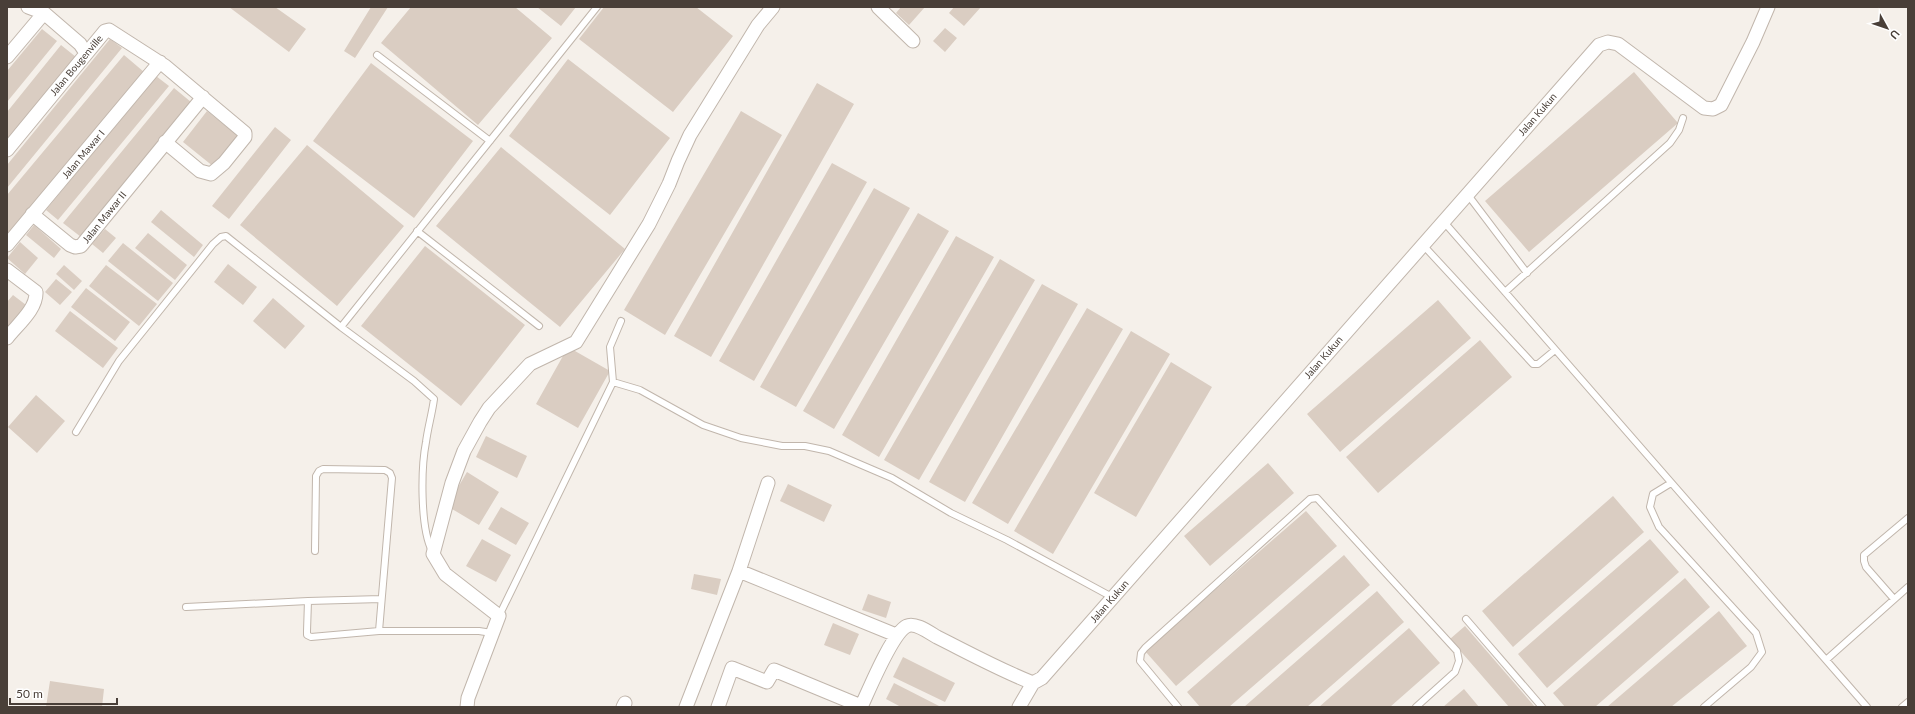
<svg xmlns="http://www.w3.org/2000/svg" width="1915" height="714" viewBox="0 0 1915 714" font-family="Lato,sans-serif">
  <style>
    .building { fill: #dacdc2 }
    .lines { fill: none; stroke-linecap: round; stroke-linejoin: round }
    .lane-casing { stroke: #c1b6ac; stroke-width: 8 }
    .street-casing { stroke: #c1b6ac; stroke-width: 15 }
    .lane { stroke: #fff; stroke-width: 6 }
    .street { stroke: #fff; stroke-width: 13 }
    .labels { text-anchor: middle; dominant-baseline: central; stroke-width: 3.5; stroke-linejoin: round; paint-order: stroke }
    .street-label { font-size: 10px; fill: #493f38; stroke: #fff }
  </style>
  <rect width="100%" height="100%" fill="#f5f0ea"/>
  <path class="building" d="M229,7H275L306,29L289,52Z
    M371,7H388L355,58L344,51Z
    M411,7H515L552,38L478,125L381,43Z
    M537,7H576L561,26Z
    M604,7H696L733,36L673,112L579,39Z
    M901,7H925L909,25L896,13Z
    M954,7H981L964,26L949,13Z
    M945,28L957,38L945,52L933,41Z
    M42,29L57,41L7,102V71Z
    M110,39L122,48L7,188V165Z
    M61,45L76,57L7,143V112Z
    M124,55L144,72L7,238V195Z
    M568,59L670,138L610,215L509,136Z
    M371,63L473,141L414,218L313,141Z
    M1634,72L1678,123L1529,252L1485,201Z
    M156,76L169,86L58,220L46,210Z
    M817,83L854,104L711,357L674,336Z
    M174,88L191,102L81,237L63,223Z
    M207,111L238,136L214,167L183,142Z
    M741,111L782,135L665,335L624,310Z
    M275,127L291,140L229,219L212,206Z
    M307,145L404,226L337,306L240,225Z
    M501,147L625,249L560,327L436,226Z
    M832,163L867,182L754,381L719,361Z
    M874,188L910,208L796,407L760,387Z
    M161,210L203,245L194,257L151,222Z
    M918,213L949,231L834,429L803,411Z
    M34,225L61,249L54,258L26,235Z
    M105,229L116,238L103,253L92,244Z
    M148,233L187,265L175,280L135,248Z
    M956,236L994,257L879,457L842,435Z
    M20,242L38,258L25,274L7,258Z
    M123,243L173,283L158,301L108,261Z
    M425,246L525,325L461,406L361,326Z
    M1000,259L1035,280L919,480L884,460Z
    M228,264L257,287L243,305L214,282Z
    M64,265L82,281L74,290L56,274Z
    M106,265L157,304L139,326L89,286Z
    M56,279L72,292L60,305L45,292Z
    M1042,284L1078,304L965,502L929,482Z
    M86,288L130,322L115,341L71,307Z
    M13,295L26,305L7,329V302Z
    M273,298L305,326L285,349L253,321Z
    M1438,300L1471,338L1340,452L1307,414Z
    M1087,308L1123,329L1008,524L972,503Z
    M70,311L118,348L103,368L55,331Z
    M1131,331L1170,354L1053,554L1014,531Z
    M1480,340L1512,377L1378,493L1346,457Z
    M568,347L610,371L578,428L536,404Z
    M1171,362L1212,387L1136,517L1094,493Z
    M36,395L65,421L37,453L8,427Z
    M486,436L527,456L517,478L476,457Z
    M1268,463L1294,493L1210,566L1184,536Z
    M467,472L499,492L479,525L447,506Z
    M788,484L832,505L824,522L780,501Z
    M1613,496L1644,532L1513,647L1482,611Z
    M501,507L529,523L516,545L488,529Z
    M1306,511L1337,546L1176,686L1145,651Z
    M482,539L511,555L496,582L466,566Z
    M1650,539L1679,572L1547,688L1518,654Z
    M1344,555L1370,585L1229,707H1200L1187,692Z
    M694,574L721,579L717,595L691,589Z
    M1685,578L1710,607L1595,707H1565L1553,693Z
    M1377,591L1404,622L1307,707H1244Z
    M868,594L891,602L886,618L862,610Z
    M1719,611L1747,646L1671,707H1607Z
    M833,623L859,634L850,655L824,645Z
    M1465,626L1535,707H1509L1450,639Z
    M1409,628L1440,663L1390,707H1319Z
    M903,657L955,683L945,702L893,677Z
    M50,681L104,689L102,707H46Z
    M894,683L941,707H901L886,699Z
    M1464,689L1479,707H1443Z"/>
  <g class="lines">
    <defs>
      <path id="lane" d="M377,55L490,141
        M1468,195L1527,273
        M1444,222L1867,707
        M417,231L539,326
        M1423,245L1533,364H1538L1555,350
        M1505,292L1670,143L1679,130L1683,118
        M341,327L597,7
        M613,382L640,390L703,425L741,438L782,446H805L829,451L892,478L951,513L1007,540L1112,597
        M76,432L119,361L213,244L221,237L226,236L341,327L414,381L434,399C432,414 428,427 426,442C421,468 420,527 432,551
        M1671,483L1653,494L1650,507L1659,527L1756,633L1762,652L1751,667L1704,707
        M315,551L316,476L319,471L323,469L385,470L390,473L392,478L379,631
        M1894,599L1866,567L1864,561V555L1908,518
        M308,601L381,599
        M186,607L308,601L307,631V635L311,637L379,631H479L492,633
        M499,616L613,382L610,347L621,321
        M1466,619L1542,707
        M1826,660L1908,587
        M1178,707L1140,661L1141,653L1145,648L1310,499L1317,498L1457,651L1459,661L1455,672L1416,707
        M1902,707L1908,702"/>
      <path id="street" d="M28,7L44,13
        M878,7L913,41
        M7,57L44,13L80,44L86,53
        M7,150L105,31L109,30L165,66L245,133V137L224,163L211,174L200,171L165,142
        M32,214L70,245L75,247L81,246L203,97
        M7,245L160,62
        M7,270L36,292C37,309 17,325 7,338
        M739,571L896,635
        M467,707L468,698L499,616L445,574L433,554L452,483L464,451L480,422L489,408L530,364L576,342L649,224L669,184L678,161L690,135L758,25L773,7
        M623,707L625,703
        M686,707L739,571L768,483
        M718,707L732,668L767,682L774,670L861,706
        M861,707C869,690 892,633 907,626C915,622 930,633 937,637C969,653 1000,670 1033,683L1042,678L1599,45L1608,42L1618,44L1704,108L1713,109L1721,105L1753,42L1768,7
        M1019,707L1033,683"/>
    </defs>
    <use href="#lane" class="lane-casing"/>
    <use href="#street" class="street-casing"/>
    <use href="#lane" class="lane"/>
    <use href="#street" class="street"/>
  </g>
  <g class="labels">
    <g class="street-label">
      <text transform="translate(76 65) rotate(-50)">Jalan Bougenville</text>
      <text transform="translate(1537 114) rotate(-49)">Jalan Kukun</text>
      <text transform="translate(83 154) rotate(-50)">Jalan Mawar I</text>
      <text transform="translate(104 217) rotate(-51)">Jalan Mawar II</text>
      <text transform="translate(1323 357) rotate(-49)">Jalan Kukun</text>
      <text transform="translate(1109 601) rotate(-49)">Jalan Kukun</text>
    </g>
  </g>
  <rect width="1915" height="714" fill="none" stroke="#493f38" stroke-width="16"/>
  <g transform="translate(1887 28) rotate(130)" stroke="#ffffff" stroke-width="3" paint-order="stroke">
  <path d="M0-3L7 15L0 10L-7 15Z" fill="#493f38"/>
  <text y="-6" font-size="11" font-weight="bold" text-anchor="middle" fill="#493f38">U</text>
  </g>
  <path d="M10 698v6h107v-6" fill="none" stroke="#493f38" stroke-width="2"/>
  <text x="16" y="698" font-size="12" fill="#493f38" stroke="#ffffff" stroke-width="3" paint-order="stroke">50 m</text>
</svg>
